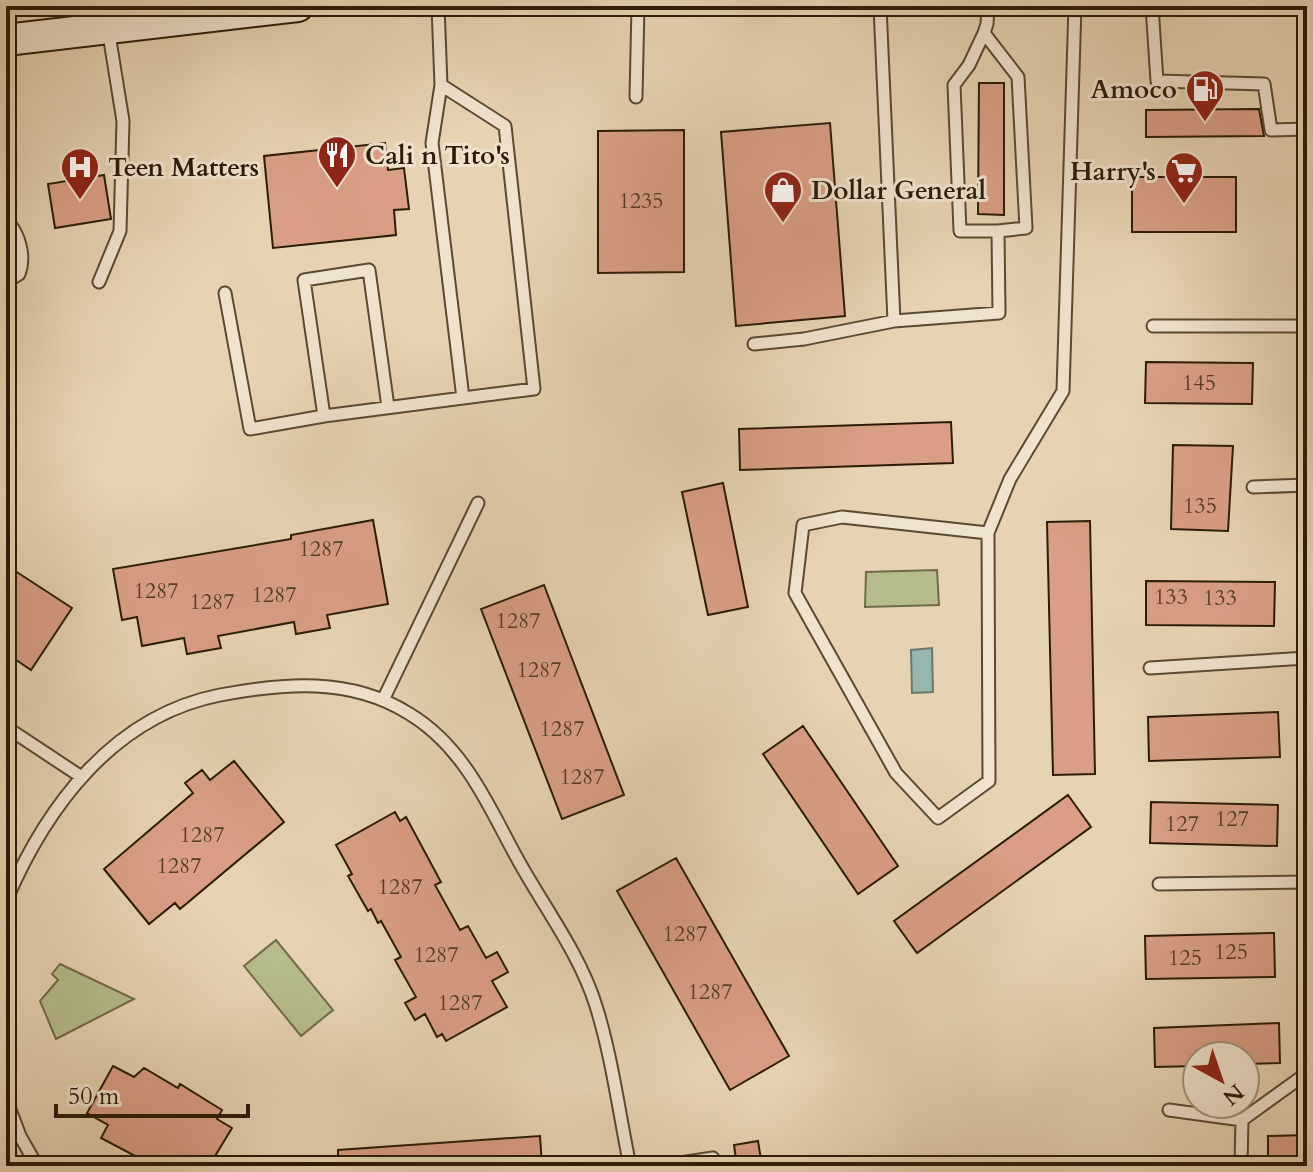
<svg xmlns="http://www.w3.org/2000/svg" width="1313" height="1172" viewBox="0 0 1313 1172" font-family="Cardo,serif">
  <style>
    .green { fill: #b6bc8b; stroke: #706c49; stroke-width: 2 }
    .water { fill: #96b7b0; stroke: #6b796c; stroke-width: 2 }
    .building { fill: #d99e85; stroke: #2a1c07; stroke-width: 2 }
    .lines { fill: none; stroke-linecap: round; stroke-linejoin: round }
    .lane-casing { stroke: #594a32; stroke-width: 15 }
    .secondary-casing { stroke: #2a1c07; stroke-width: 34 }
    .lane { stroke: #efe2ce; stroke-width: 11 }
    .secondary { stroke: #efe2ce; stroke-width: 30 }
    .labels { text-anchor: middle; dominant-baseline: central; stroke-width: 6; stroke-linejoin: round; paint-order: stroke }
    .number-label { font-size: 22px; fill: #563c26 }
    .poi-label { font-size: 26px; font-weight: bold; fill: #2a1c07; stroke: #efe2ce; text-anchor: start }
  </style>
  <rect width="100%" height="100%" fill="#e6d3b3"/>
  <filter id="stains"><feTurbulence type="fractalNoise" baseFrequency=".0025" numOctaves="4"/><feColorMatrix values="0 0 0 0 .2 0 0 0 0 .09 0 0 0 0 .02 0 0 0 .5 -.17"/></filter>
  <radialGradient id="worn" r=".72"><stop offset=".6" stop-color="#630" stop-opacity="0"/><stop offset="1" stop-color="#630" stop-opacity=".3"/></radialGradient>
  <path class="green" d="M937,570L939,605L865,607L866,572Z
    M276,940L333,1010L301,1036L244,966Z
    M60,964L134,999L56,1039L40,1001L58,980L52,974Z"/>
  <path class="water" d="M932,648L933,692L912,693L911,650Z"/>
  <path class="building" d="M979,83H1004V215L978,214Z
    M1259,109L1264,136L1146,137V110Z
    M830,123L845,316L736,326L721,132Z
    M684,130V272L598,273V131Z
    M385,143L388,170L404,168L409,209L394,210L396,235L273,248L264,156Z
    M104,175L111,219L55,228L48,184Z
    M1132,177H1236V232H1132Z
    M1146,362L1253,363L1252,404L1145,403Z
    M951,422L953,463L740,470L739,429Z
    M1173,445L1233,446L1228,531L1171,529Z
    M723,483L748,607L708,615L682,492Z
    M373,520L388,604L327,615L330,628L296,634L294,622L218,636L221,648L187,654L184,638L142,646L137,617L122,620L113,569L291,539V535Z
    M1090,521L1095,774L1053,775L1047,522Z
    M6,565L72,608L31,670L6,653Z
    M1146,581L1275,582L1274,626L1146,625Z
    M544,585L624,795L562,819L481,609Z
    M1278,712L1280,757L1149,761L1148,717Z
    M803,726L898,866L858,894L763,754Z
    M234,761L284,822L180,909L175,903L149,924L104,869L193,793L185,783L202,770L210,780Z
    M1068,795L1091,827L917,953L894,921Z
    M1151,802L1278,805L1277,846L1150,843Z
    M395,812L400,821L406,817L441,882L435,885L460,930L468,926L486,958L497,952L508,972L492,981L507,1007L446,1041L442,1034L437,1037L425,1014L415,1020L405,1003L416,997L395,960L401,957L381,921L378,923L371,909L368,911L348,876L352,874L336,845Z
    M676,858L789,1056L730,1090L617,891Z
    M1274,933L1275,977L1146,979L1145,936Z
    M1279,1023L1280,1063L1245,1064V1056H1197V1066L1155,1067L1154,1028Z
    M113,1066L134,1077L144,1068L178,1088L180,1084L222,1110L217,1119L232,1128L209,1166H135L139,1158L101,1138L108,1125L87,1113Z
    M1307,1135V1166H1268V1136Z
    M540,1136L542,1166H338V1150Z
    M758,1141L762,1166H737L734,1145Z"/>
  <g class="lines">
    <defs>
      <path id="lane" d="M438,6L441,85L432,143L463,398L534,389L505,126L441,85
        M880,6L894,321L999,313L998,231
        M1152,6L1157,81L1264,84L1271,130L1307,129
        M984,33L1018,77L1026,228L998,231H960L954,85L969,65L984,33L987,24L988,6
        M636,97L638,6
        M6,219C19,233 26,256 19,274L6,282
        M99,282L120,231L123,121L108,28
        M225,293L250,429L324,416L463,398
        M1153,326H1307
        M754,344L804,339L894,321
        M324,416L304,280L369,270L388,407
        M1253,487L1307,485
        M988,533L842,517L803,525L795,593L896,773L938,818L989,781L988,533L1010,479L1063,391L1075,6
        M1150,668L1307,658
        M383,700L478,503
        M6,727L80,776
        M1159,884L1307,882
        M6,901C46,807 113,716 220,695C284,683 350,677 408,713C430,726 450,746 465,767C487,797 503,834 522,867C547,911 581,957 596,1006C612,1057 619,1113 630,1166
        M6,1099L20,1136L37,1166
        M1169,1110L1242,1120
        M660,1166L713,1158L715,1166
        M1241,1166L1242,1120L1307,1073"/>
      <path id="secondary" d="M6,40L298,6"/>
    </defs>
    <use href="#lane" class="lane-casing"/>
    <use href="#secondary" class="secondary-casing"/>
    <use href="#lane" class="lane"/>
    <use href="#secondary" class="secondary"/>
  </g>
  <defs>
    <symbol id="fuel-pin" viewBox="-11 -11 22 30"><path d="M0 17L-7.5 6A9.5 9.5 0 1 1 7.5 6Z" fill="#8f2418" stroke="#efe2ce"/><path d="M-5.5-6h7V0h2V4h1.3V-2.5L3-4.5l.8-.8L6-3V5H2.5V1h-1V6h-7ZM-4.2-4.7v3.2H.2V-4.7Z" fill="#fff"/></symbol>
    <symbol id="restaurant-pin" viewBox="-11 -11 22 30"><path d="M0 17L-7.5 6A9.5 9.5 0 1 1 7.5 6Z" fill="#8f2418" stroke="#efe2ce"/><path d="M-5-6h1v4h1v-4h1v4h1v-4h1v5L-1.5 .5V6h-2V.5L-5-1ZM5-6V6H3V1.5H1.5Q1.5-4 5-6Z" fill="#fff"/></symbol>
    <symbol id="hospital-pin" viewBox="-11 -11 22 30"><path d="M0 17L-7.5 6A9.5 9.5 0 1 1 7.5 6Z" fill="#8f2418" stroke="#efe2ce"/><path d="M-5-5h3v3.5h4V-5h3V5h-3V1.5h-4V5h-3Z" fill="#fff"/></symbol>
    <symbol id="supermarket-pin" viewBox="-11 -11 22 30"><path d="M0 17L-7.5 6A9.5 9.5 0 1 1 7.5 6Z" fill="#8f2418" stroke="#efe2ce"/><path d="M-6-5.5h2.5l.6 2H6L4.5 2H-2.5L-4.4-4H-6ZM-1.5 3.2a1.3 1.3 0 1 0 .1 0ZM3 3.2a1.3 1.3 0 1 0 .1 0Z" fill="#fff"/></symbol>
    <symbol id="shop-pin" viewBox="-11 -11 22 30"><path d="M0 17L-7.5 6A9.5 9.5 0 1 1 7.5 6Z" fill="#8f2418" stroke="#efe2ce"/><path d="M-5-2.5h2.3a2.7 3.5 0 0 1 5.4 0H5L5.5 6h-11ZM-1.5-2.5h3a1.5 2.3 0 0 0-3 0Z" fill="#fff"/></symbol>
  </defs>
  <g fill-rule="evenodd">
    <use href="#fuel-pin" x="1183" y="67" width="44" height="60"/>
    <use href="#restaurant-pin" x="315" y="133" width="44" height="60"/>
    <use href="#hospital-pin" x="58" y="145" width="44" height="60"/>
    <use href="#supermarket-pin" x="1162" y="149" width="44" height="60"/>
    <use href="#shop-pin" x="761" y="168" width="44" height="60"/>
  </g>
  <g class="labels">
    <g class="number-label">
      <text x="641" y="201">1235</text>
      <text x="1199" y="383">145</text>
      <text x="1200" y="506">135</text>
      <text x="321" y="549">1287</text>
      <text x="156" y="591">1287</text>
      <text x="274" y="595">1287</text>
      <text x="1171" y="597">133</text>
      <text x="1220" y="598">133</text>
      <text x="212" y="602">1287</text>
      <text x="518" y="621">1287</text>
      <text x="539" y="670">1287</text>
      <text x="562" y="729">1287</text>
      <text x="582" y="777">1287</text>
      <text x="1232" y="819">127</text>
      <text x="1182" y="824">127</text>
      <text x="202" y="835">1287</text>
      <text x="179" y="866">1287</text>
      <text x="400" y="887">1287</text>
      <text x="685" y="934">1287</text>
      <text x="1231" y="952">125</text>
      <text x="436" y="955">1287</text>
      <text x="1185" y="958">125</text>
      <text x="710" y="992">1287</text>
      <text x="460" y="1003">1287</text>
    </g>
    <g class="poi-label">
      <text x="1177" y="89" text-anchor="end">Amoco</text>
      <text x="365" y="155">Cali n Tito's</text>
      <text x="108" y="167">Teen Matters</text>
      <text x="1156" y="171" text-anchor="end">Harry's</text>
      <text x="811" y="190">Dollar General</text>
    </g>
  </g>
  <rect width="1313" height="1172" fill="none" stroke="#e6d3b3" stroke-width="32"/>
  <rect x="8" y="8" width="1297" height="1156" fill="none" stroke="#2a1c07" stroke-width="4"/>
  <rect x="16" y="16" width="1281" height="1140" fill="none" stroke="#2a1c07" stroke-width="2"/>
  <g transform="translate(1221 1080) rotate(140)"><circle r="38" fill="#efe2ce" stroke="#a0937e" stroke-width="2"/>
  <path d="M0-6L14 30L0 20L-14 30Z" fill="#8f2418"/>
  <text y="-12" font-size="22" font-weight="bold" text-anchor="middle" fill="#2a1c07">N</text>
  </g>
  <path d="M56 1104v12h192v-12" fill="none" stroke="#2a1c07" stroke-width="4"/>
  <text x="68" y="1104" font-size="24" fill="#2a1c07" stroke="#efe2ce" stroke-width="6" paint-order="stroke">50 m</text>
  <rect width="100%" height="100%" filter="url(#stains)"/>
  <rect width="100%" height="100%" fill="url(#worn)"/>
</svg>
